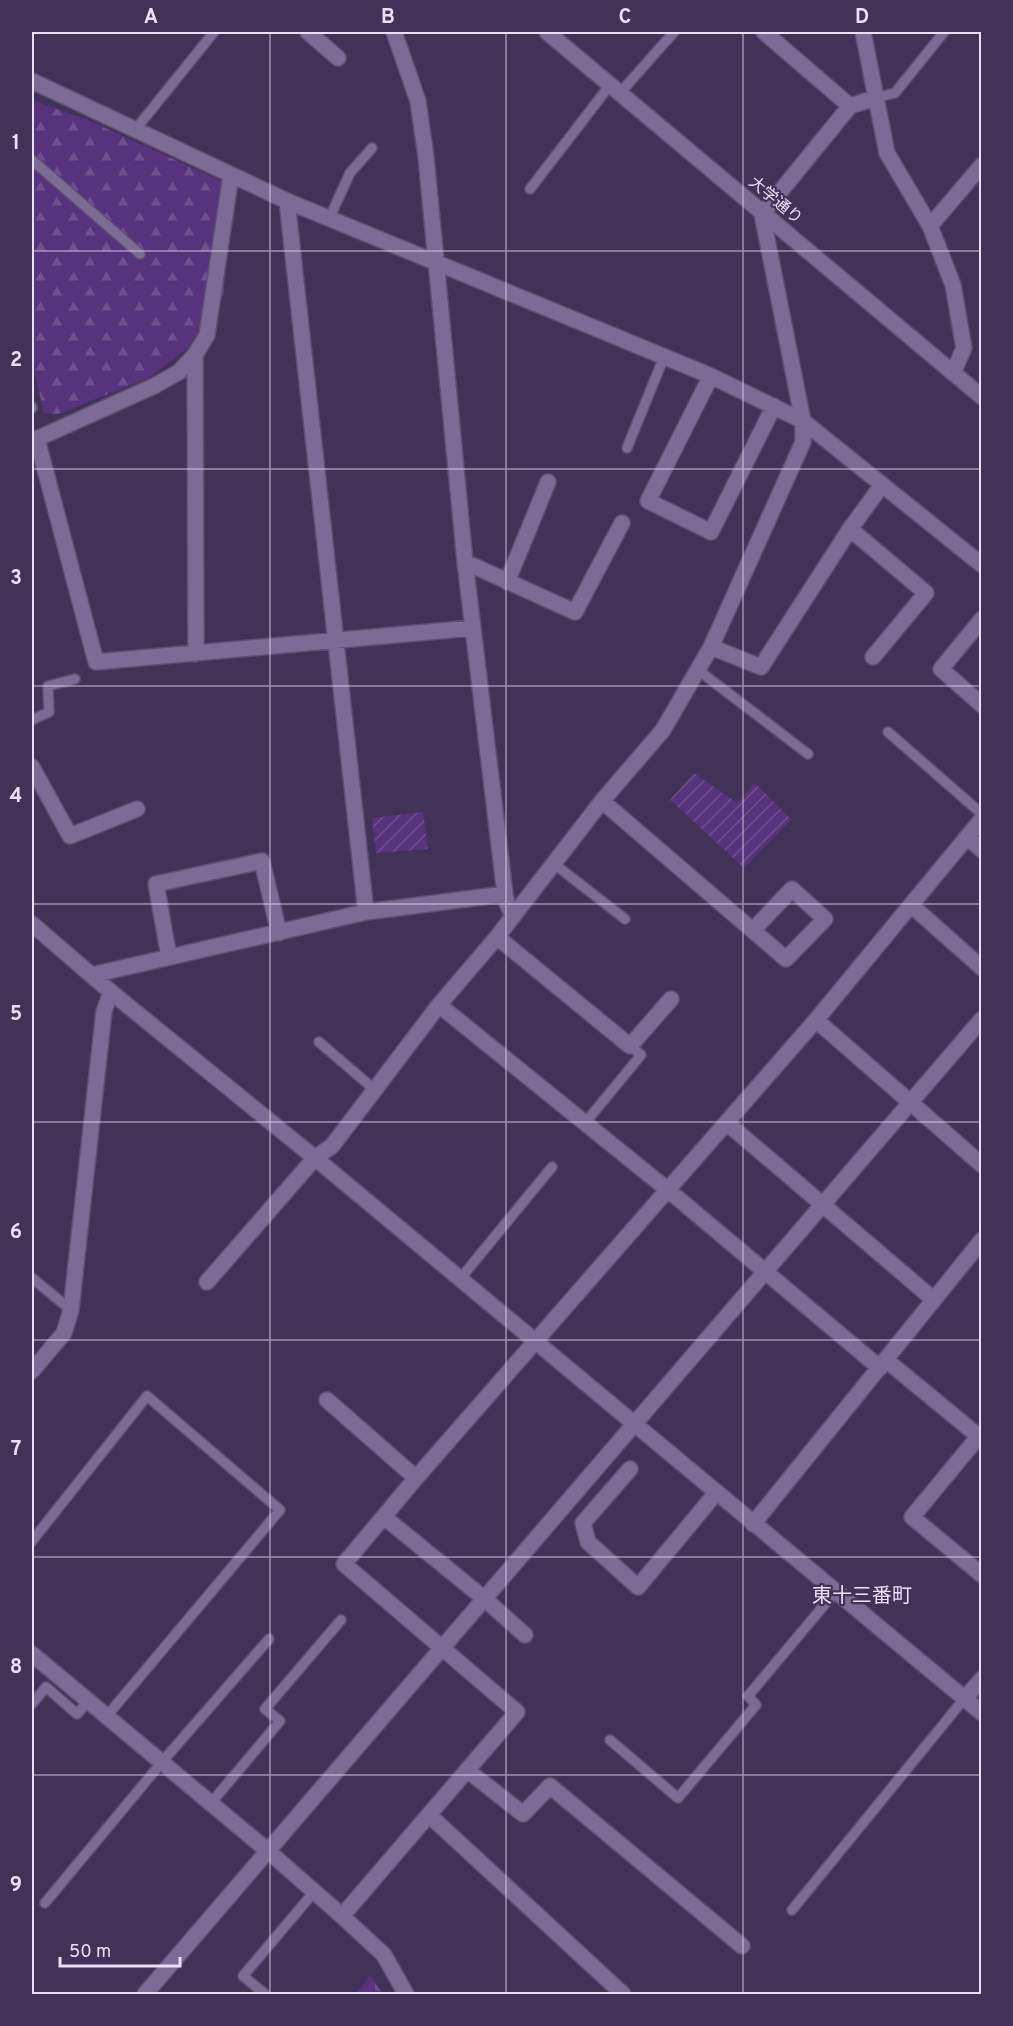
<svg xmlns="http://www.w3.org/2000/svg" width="1013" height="2026" viewBox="0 0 1013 2026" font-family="Overpass,'Noto Sans JP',sans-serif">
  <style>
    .forest { fill: url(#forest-firs) }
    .cemetery { fill: url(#cemetery-stones) }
    .garden { fill: url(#garden-furrows) }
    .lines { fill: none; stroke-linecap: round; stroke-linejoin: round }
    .service-casing { stroke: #5f5071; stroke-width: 12 }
    .minor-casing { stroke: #5f5071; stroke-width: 18 }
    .tertiary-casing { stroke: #5f5071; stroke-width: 18 }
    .service { stroke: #7d6b96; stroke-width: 9 }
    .minor { stroke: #7d6b96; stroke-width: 15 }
    .tertiary { stroke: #7d6b96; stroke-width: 15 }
    .grid { fill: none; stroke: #e9e0f8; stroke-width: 1.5; stroke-opacity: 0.55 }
    .labels { text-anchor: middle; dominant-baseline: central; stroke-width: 4.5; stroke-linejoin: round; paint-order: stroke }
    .street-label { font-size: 16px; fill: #e9e0f8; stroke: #433258 }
    .quarter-label { font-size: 20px; fill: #e9e0f8; stroke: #433258 }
    .neatline { fill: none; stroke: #e9e0f8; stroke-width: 2 }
    .grid-label { font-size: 20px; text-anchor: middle; font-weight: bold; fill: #e9e0f8 }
  </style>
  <defs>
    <pattern id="forest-firs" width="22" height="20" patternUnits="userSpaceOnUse" patternTransform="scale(1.5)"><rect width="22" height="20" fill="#56337c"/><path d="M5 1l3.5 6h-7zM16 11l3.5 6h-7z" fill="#6e508f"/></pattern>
    <pattern id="cemetery-stones" width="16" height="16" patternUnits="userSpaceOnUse" patternTransform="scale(1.5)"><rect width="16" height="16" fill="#56337c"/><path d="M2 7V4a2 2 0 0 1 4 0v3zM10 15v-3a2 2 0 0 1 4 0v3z" fill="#6e508f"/></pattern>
    <pattern id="garden-furrows" width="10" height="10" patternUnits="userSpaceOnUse" patternTransform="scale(1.5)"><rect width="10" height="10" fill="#56337c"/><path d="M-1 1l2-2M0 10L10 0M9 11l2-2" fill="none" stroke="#6e508f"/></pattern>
  </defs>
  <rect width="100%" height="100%" fill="#433258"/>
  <path class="forest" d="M32,100L90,121L226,183L230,212L229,242L223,296L188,348L148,378L58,414L44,413L32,361Z"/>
  <path class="cemetery" d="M370,1976L383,1994H356Z"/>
  <path class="garden" d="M694,773L737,803L755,783L791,819L744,868L670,800Z
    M423,812L428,849L376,853L372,818Z"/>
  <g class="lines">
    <defs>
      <path id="service" d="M620,93L674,32
        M875,98L895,93L944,32
        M135,130L214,32
        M32,160L140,254
        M530,189L610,85
        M329,219L350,173L372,148
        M32,407V408
        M627,448L664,357
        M698,670L808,754
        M32,720L49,712L48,686L75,679
        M888,732L982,814
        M553,863L625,919
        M319,1042L375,1090
        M585,1123L641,1055L630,1046
        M32,1278L71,1310
        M460,1279L552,1167
        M32,1541L147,1396L280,1510L106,1717
        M32,1704L46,1687L77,1714L88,1701
        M610,1740L678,1798L756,1705L748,1696L836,1591
        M211,1803L280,1721L265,1709L341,1620
        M45,1903L162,1762L269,1639
        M792,1910L964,1699
        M265,1994L243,1976L314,1892"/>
      <path id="minor" d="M308,32L338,58
        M394,32L418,101L426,157L465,562L505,894L507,904L513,915
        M764,32L850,106
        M863,32L887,153L930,226L953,285L964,348L953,373
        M32,81L287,201L711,376L803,421L982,565
        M287,201L366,912
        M930,226L982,165
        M195,355L196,654
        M711,376L648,501L711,532L774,406
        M37,439L96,662L473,628
        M32,441L154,386L179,372L195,355L207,335L231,175
        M850,529L926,593L873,657
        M465,562L575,612L622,523
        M507,582L548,482
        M982,619L941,669L982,705
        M711,647L761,667L850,529L882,485
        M32,767L70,836L137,809
        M602,801L786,959L825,919L792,889L754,929
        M967,837L982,850
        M911,905L982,968
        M32,924L111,992L104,1011L71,1310L64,1333L32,1371
        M497,937L630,1046L671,999
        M169,957L156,884L262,861L279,933
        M92,975L366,912L505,894
        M439,1005L668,1190L880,1368
        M816,1020L982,1165
        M727,1123L933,1299
        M207,1282L315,1158L332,1146L439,1005L497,937L602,801L663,730L711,647L803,442V421L762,214L850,106L875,98
        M886,1360L982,1439
        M327,1400L416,1478
        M979,1436L912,1517L982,1575
        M630,1469L583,1523L588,1542L638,1587L716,1493
        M384,1517L486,1600L525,1635
        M753,1524L982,1240
        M32,1654L268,1851L342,1916L384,1955L406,1994
        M964,1699L982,1679
        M467,1770L523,1814L550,1786L742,1946
        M429,1815L623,1994
        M342,1916L517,1712L344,1564L416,1478L816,1020L982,819"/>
      <path id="tertiary" d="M547,32L982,397
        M111,992L315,1158L982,1713
        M145,1994L982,1019"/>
    </defs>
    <use href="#service" class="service-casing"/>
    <use href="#minor" class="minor-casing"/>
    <use href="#tertiary" class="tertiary-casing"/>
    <use href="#service" class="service"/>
    <use href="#minor" class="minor"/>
    <use href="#tertiary" class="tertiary"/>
  </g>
  <path class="grid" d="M270,32V1994M506,32V1994M743,32V1994M32,251H982M32,469H982M32,686H982M32,904H982M32,1122H982M32,1340H982M32,1557H982M32,1775H982"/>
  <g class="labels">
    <g class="street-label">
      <text transform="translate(775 201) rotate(40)">大学通り</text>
    </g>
    <g class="quarter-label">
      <text x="862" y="1597">東十三番町</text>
    </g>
  </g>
  <rect width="1013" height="2026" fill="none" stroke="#433258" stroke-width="66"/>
  <path d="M60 1957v9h120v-9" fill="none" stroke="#e9e0f8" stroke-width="3"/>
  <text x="69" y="1957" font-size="18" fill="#e9e0f8" stroke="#433258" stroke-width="4.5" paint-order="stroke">50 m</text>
  <rect x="33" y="33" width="947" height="1960" class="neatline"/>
  <g class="grid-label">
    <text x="151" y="23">A</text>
    <text x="388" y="23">B</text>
    <text x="625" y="23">C</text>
    <text x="862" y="23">D</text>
    <text x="16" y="149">1</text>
    <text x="16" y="366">2</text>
    <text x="16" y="584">3</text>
    <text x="16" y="802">4</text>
    <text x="16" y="1020">5</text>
    <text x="16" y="1238">6</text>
    <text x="16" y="1455">7</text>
    <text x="16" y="1673">8</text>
    <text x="16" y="1891">9</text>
  </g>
</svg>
